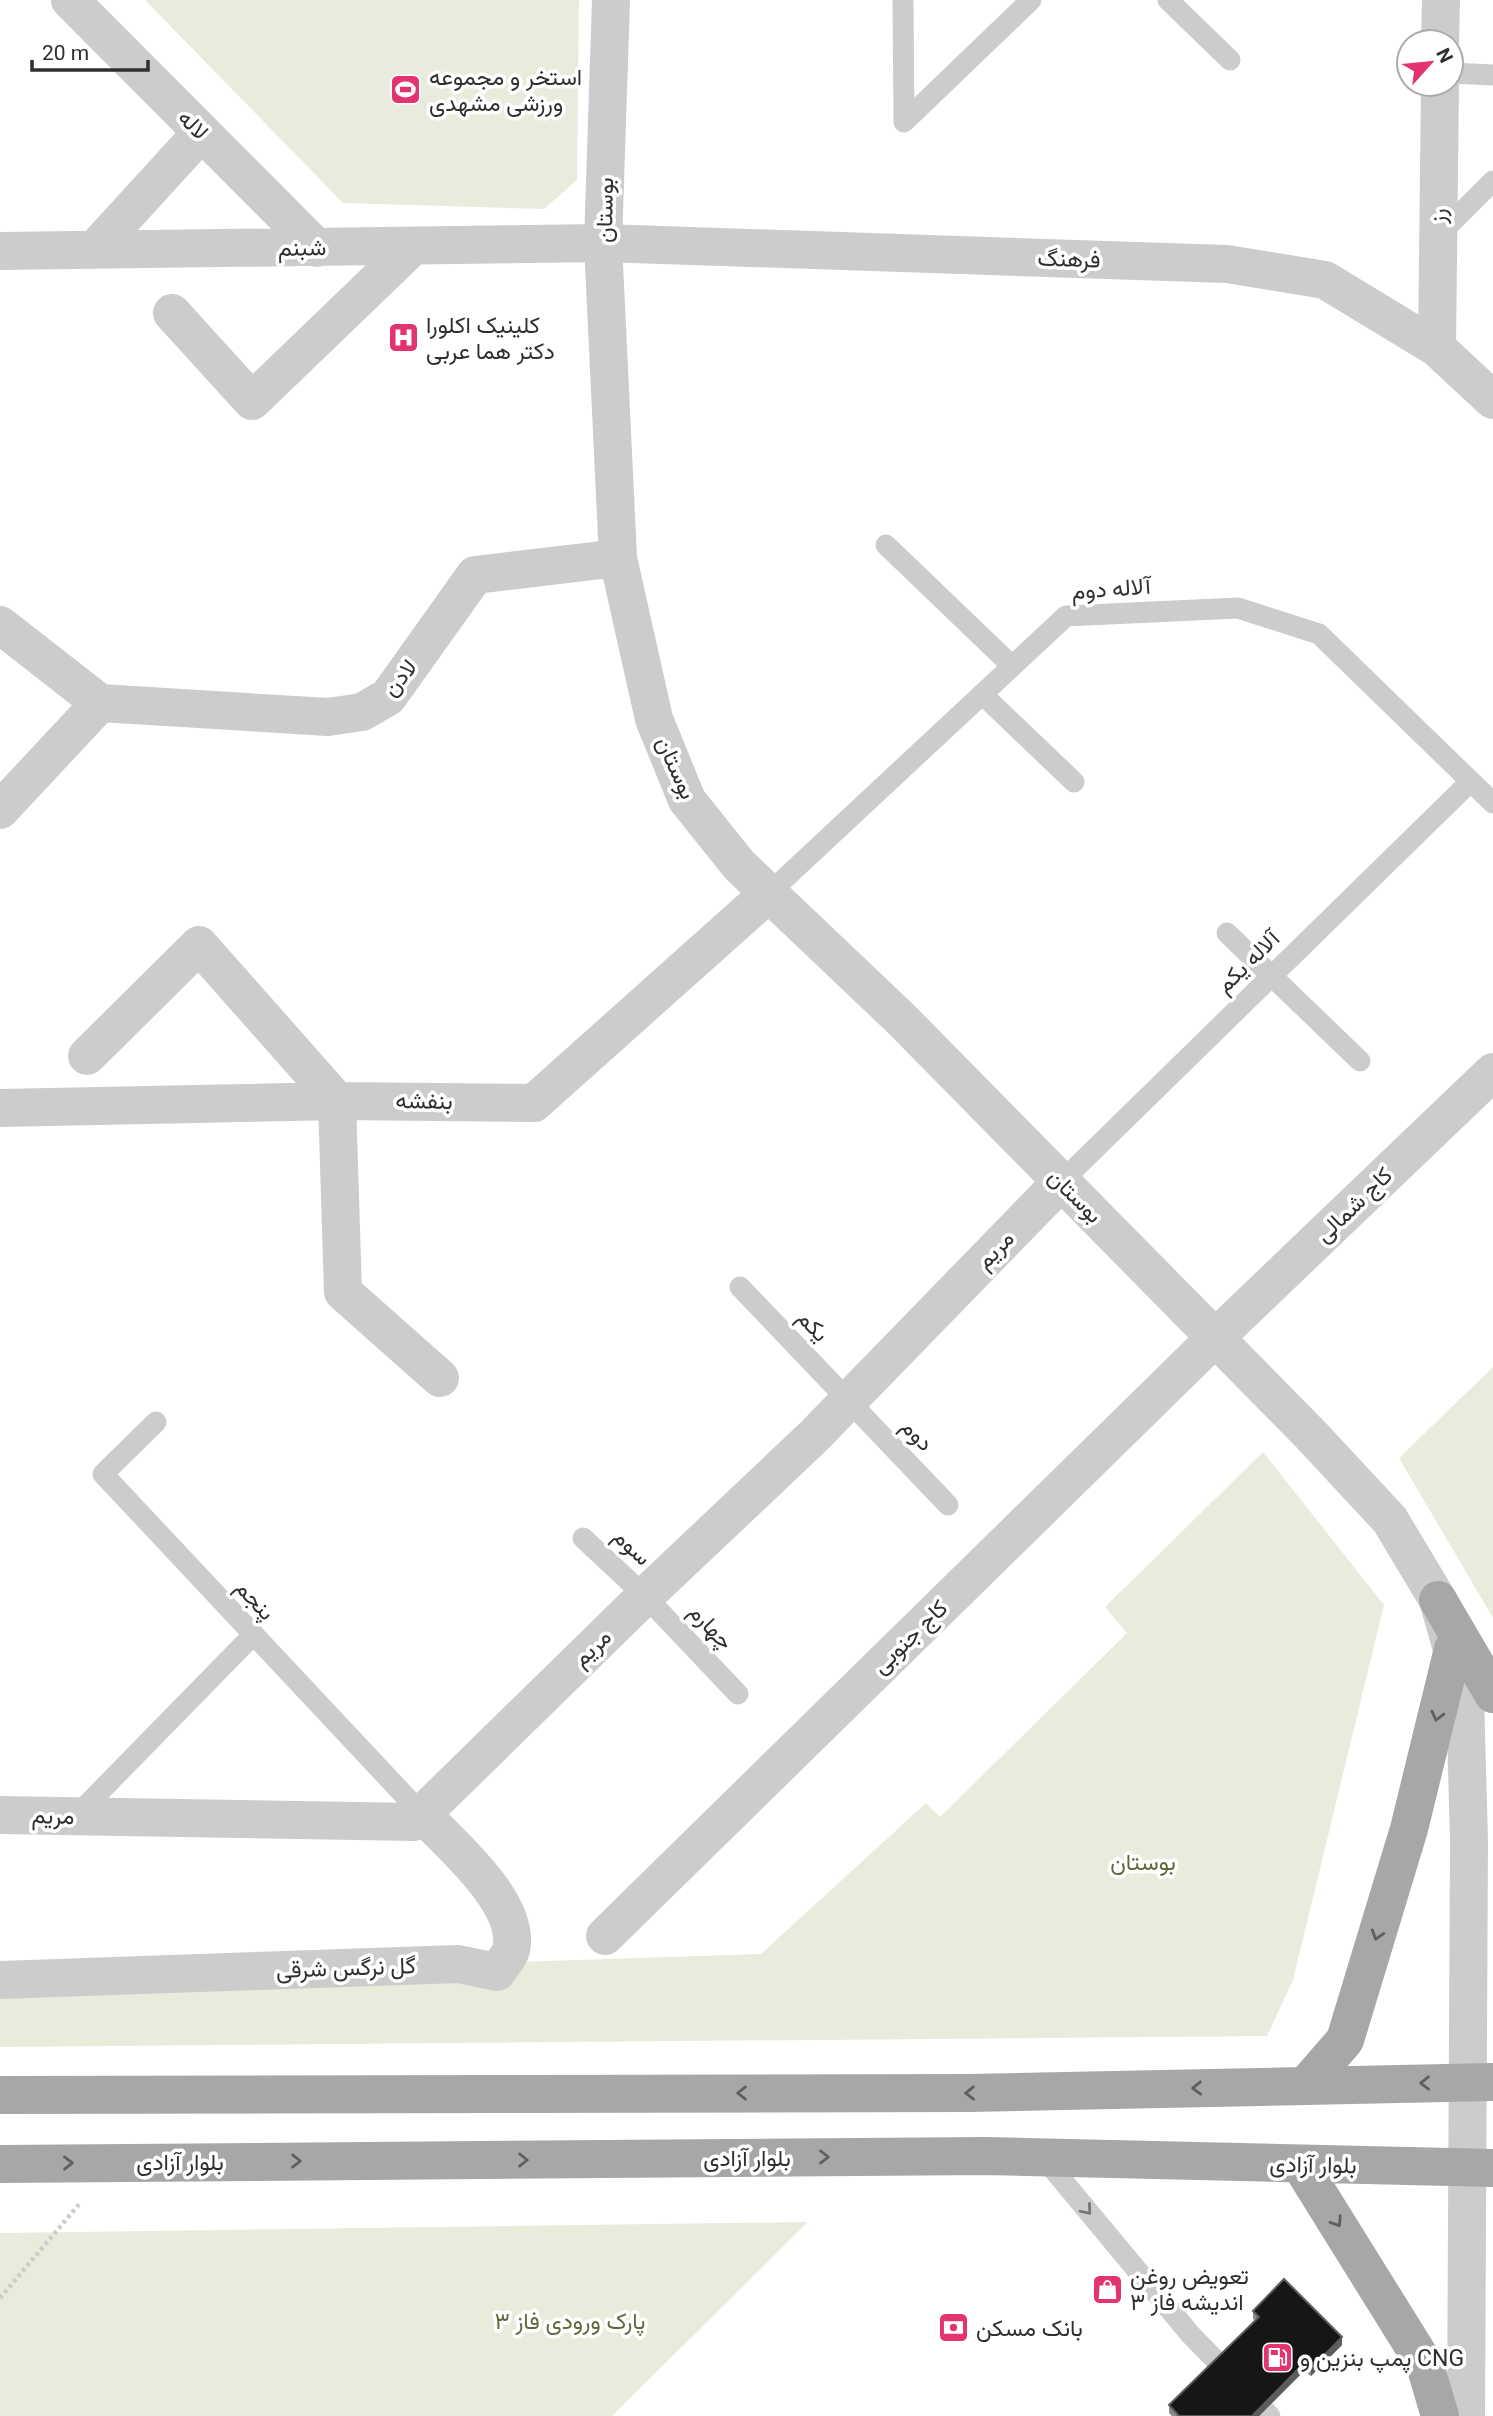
<svg xmlns="http://www.w3.org/2000/svg" width="1493" height="2416" viewBox="0 0 1493 2416" font-family="Roboto,Vazirmatn,sans-serif">
  <style>
    .green { fill: #e9ecdd }
    .lines { fill: none; stroke-linecap: round; stroke-linejoin: round }
    .path { stroke: #ccc; stroke-width: 4.5; stroke-dasharray: 3.5 3.5; stroke-linecap: butt }
    .service { stroke: #ccc; stroke-width: 21 }
    .minor { stroke: #ccc; stroke-width: 38 }
    .tertiary { stroke: #ccc; stroke-width: 38 }
    .primary { stroke: #a7a7a7; stroke-width: 38 }
    .wall { fill: #8a8a8a }
    .shaded-wall { fill: #5c5c5c }
    .building { fill: #161616; stroke: #5c5c5c; stroke-width: 2 }
    .oneway { stroke: #5f5f5f }
    .oneway2 { stroke: #767676 }
    .labels { text-anchor: middle; dominant-baseline: central; stroke-width: 7; stroke-linejoin: round; paint-order: stroke }
    .poi-label { font-size: 23px; fill: #2f2f2f; stroke: #fff; text-anchor: start }
    .street-label { font-size: 23px; fill: #2f2f2f; stroke: #fff }
    .park-label { font-size: 23px; fill: #5e6a3d; stroke: #fff }
  </style>
  <rect width="100%" height="100%" fill="#fff"/>
  <path class="green" d="M145,0H579L577,180L544,209L343,203Z
    M1493,1367V1618L1399,1458Z
    M1263,1452L1384,1605L1293,1980L1267,2036L0,2047V1979L761,1954L926,1803L940,1817L1127,1633L1105,1607Z
    M808,2222L612,2416H0V2233Z"/>
  <g class="lines">
    <path class="path" d="M0,2298L81,2202"/>
    <path class="service" d="M903,0L904,122L1031,0
      M1168,0L1230,60
      M1451,73L1493,75
      M1439,235L1493,181
      M886,545L1012,666
      M982,694L1074,782
      M769,893L1066,616L1238,608L1319,634L1493,803
      M1227,933L1360,1061
      M1061,1182L1471,781
      M740,1287L948,1505
      M156,1422L103,1474L422,1814
      M583,1538L645,1596L738,1694
      M75,1817L252,1636
      M1043,2157L1190,2334L1270,2416"/>
    <path class="minor" d="M70,0L317,248
      M1440,42L1441,0
      M94,250L201,133
      M0,251L603,243L1227,264L1325,280L1437,348L1493,400
      M172,313L252,401L413,246
      M1437,348L1440,84
      M0,625L100,703L0,810
      M100,703L328,717L362,712L388,697L475,575L618,558
      M87,1056L199,945L337,1101L343,1292L440,1378
      M0,1108L337,1101L534,1103L769,893
      M0,1815L414,1822L645,1596L814,1436L1061,1182
      M605,1936L1215,1338L1493,1072
      M0,1980L458,1964L497,1972C501,1965 509,1957 511,1950C522,1904 451,1845 422,1814"/>
    <path class="tertiary" d="M611,0L603,243L618,558L654,719L687,800L739,865L900,1018L1311,1435L1390,1520L1438,1600L1465,1695L1469,1841L1466,2416"/>
    <path class="primary" d="M1438,1600L1493,1694
      M1306,2085L1345,2040L1409,1829L1453,1649
      M0,2095L970,2093L1493,2082
      M0,2164L985,2156L1493,2168
      M1300,2164L1425,2365L1440,2416"/>
  </g>
  <path class="wall" d="M1253,2311L1342,2345L1311,2376L1304,2371L1259,2416H1172L1169,2413V2405L1255,2320L1253,2319Z"/>
  <path class="shaded-wall" d="M1342,2337V2345L1311,2376V2369Z
    M1304,2363V2371L1259,2416H1252Z"/>
  <path class="building" d="M1284,2279L1342,2337L1311,2369L1304,2363L1252,2416H1179L1169,2405L1259,2317L1253,2311Z"/>
  <defs><path id="oneway-chevron" d="M-2-3.5L2.5 0L-2 3.5" fill="none" stroke-width="1.6" stroke-linecap="round" stroke-linejoin="round" transform="scale(1.75)"/></defs>
  <g class="oneway">
    <use href="#oneway-chevron" transform="translate(1437 1716) rotate(104)"/>
    <use href="#oneway-chevron" transform="translate(1377 1935) rotate(107)"/>
    <use href="#oneway-chevron" transform="translate(1425 2083) rotate(179)"/>
    <use href="#oneway-chevron" transform="translate(1197 2088) rotate(179)"/>
    <use href="#oneway-chevron" transform="translate(742 2093) rotate(180)"/>
    <use href="#oneway-chevron" transform="translate(970 2093) rotate(179)"/>
    <use href="#oneway-chevron" transform="translate(824 2157)"/>
    <use href="#oneway-chevron" transform="translate(523 2160)"/>
    <use href="#oneway-chevron" transform="translate(296 2161)"/>
    <use href="#oneway-chevron" transform="translate(68 2163) rotate(-1)"/>
    <use href="#oneway-chevron" transform="translate(1337 2222) rotate(57)"/>
  </g>
  <use class="oneway2" href="#oneway-chevron" transform="translate(1087 2210) rotate(50)"/>
  <defs>
    <symbol id="stadium-square" viewBox="-11 -11 22 22"><rect x="-9" y="-9" width="18" height="18" rx="4" fill="#e3346f" stroke="#fff"/><path d="M0-5a6.5 5 0 1 0 0 10a6.5 5 0 1 0 0-10ZM-3.5-1.8h7v3.6h-7Z" fill="#fff"/></symbol>
    <symbol id="hospital-square" viewBox="-11 -11 22 22"><rect x="-9" y="-9" width="18" height="18" rx="4" fill="#e3346f" stroke="#fff"/><path d="M-5-5h3v3.5h4V-5h3V5h-3V1.5h-4V5h-3Z" fill="#fff"/></symbol>
    <symbol id="shop-square" viewBox="-11 -11 22 22"><rect x="-9" y="-9" width="18" height="18" rx="4" fill="#e3346f" stroke="#fff"/><path d="M-5-2.5h2.3a2.7 3.5 0 0 1 5.4 0H5L5.5 6h-11ZM-1.5-2.5h3a1.5 2.3 0 0 0-3 0Z" fill="#fff"/></symbol>
    <symbol id="bank-square" viewBox="-11 -11 22 22"><rect x="-9" y="-9" width="18" height="18" rx="4" fill="#e3346f" stroke="#fff"/><path d="M-6-4H6V4H-6ZM0-2.3a2.3 2.3 0 1 0 0 4.6a2.3 2.3 0 1 0 0-4.6Z" fill="#fff"/></symbol>
    <symbol id="fuel-square" viewBox="-11 -11 22 22"><rect x="-9" y="-9" width="18" height="18" rx="4" fill="#e3346f" stroke="#fff"/><path d="M-5.5-6h7V0h2V4h1.3V-2.5L3-4.5l.8-.8L6-3V5H2.5V1h-1V6h-7ZM-4.2-4.7v3.2H.2V-4.7Z" fill="#fff"/></symbol>
  </defs>
  <g fill-rule="evenodd">
    <use href="#stadium-square" x="388" y="72" width="35" height="35"/>
    <use href="#hospital-square" x="386" y="320" width="35" height="35"/>
    <use href="#shop-square" x="1090" y="2272" width="35" height="35"/>
    <use href="#bank-square" x="936" y="2310" width="35" height="35"/>
    <use href="#fuel-square" x="1260" y="2340" width="35" height="35"/>
  </g>
  <g class="labels">
    <g class="poi-label">
      <text x="429" y="77">استخر و مجموعه<tspan x="429" dy="26">ورزشی مشهدی</tspan></text>
      <text x="426" y="325">کلینیک اکلورا<tspan x="426" dy="26">دکتر هما عربی</tspan></text>
      <text x="1130" y="2276">تعویض روغن<tspan x="1130" dy="26">اندیشه فاز ۳</tspan></text>
      <text x="976" y="2328">بانک مسکن</text>
      <text x="1300" y="2358">پمپ بنزین و CNG</text>
    </g>
    <g class="street-label">
      <text transform="translate(193 125) rotate(45)">لاله</text>
      <text transform="translate(605 210) rotate(-89)">بوستان</text>
      <text transform="translate(1438 216) rotate(-89)">رز</text>
      <text transform="translate(302 248) rotate(-1)">شبنم</text>
      <text transform="translate(1069 259) rotate(2)">فرهنگ</text>
      <text transform="translate(1111 589) rotate(-4)">آلاله دوم</text>
      <text transform="translate(400 678) rotate(-50)">لادن</text>
      <text transform="translate(676 768) rotate(66)">بوستان</text>
      <text transform="translate(1248 962) rotate(-44)">آلاله یکم</text>
      <text transform="translate(424 1101) rotate(1)">بنفشه</text>
      <text transform="translate(1075 1196) rotate(45)">بوستان</text>
      <text transform="translate(1354 1205) rotate(-44)">کاج شمالی</text>
      <text transform="translate(995 1250) rotate(-46)">مریم</text>
      <text transform="translate(813 1326) rotate(47)">یکم</text>
      <text transform="translate(917 1435) rotate(46)">دوم</text>
      <text transform="translate(632 1547) rotate(43)">سوم</text>
      <text transform="translate(255 1600) rotate(47)">پنجم</text>
      <text transform="translate(711 1627) rotate(47)">چهارم</text>
      <text transform="translate(910 1637) rotate(-44)">کاج جنوبی</text>
      <text transform="translate(592 1648) rotate(-44)">مریم</text>
      <text transform="translate(53 1816) rotate(1)">مریم</text>
      <text transform="translate(346 1968) rotate(-2)">گل نرگس شرقی</text>
      <text x="747" y="2158">بلوار آزادی</text>
      <text x="180" y="2162">بلوار آزادی</text>
      <text transform="translate(1313 2165) rotate(1)">بلوار آزادی</text>
    </g>
    <g class="park-label">
      <text x="1143" y="1862">بوستان</text>
      <text x="570" y="2321">پارک ورودی فاز ۳</text>
    </g>
  </g>
  <g transform="translate(1430 63) rotate(63)"><circle r="33" fill="#ffffff" stroke="#acacac" stroke-width="2"/>
  <path d="M0-5L12 26L0 18L-12 26Z" fill="#e3346f"/>
  <text y="-10" font-size="19" font-weight="bold" text-anchor="middle" fill="#2f2f2f">N</text>
  </g>
  <path d="M32 60v10h116v-10" fill="none" stroke="#2f2f2f" stroke-width="3.5"/>
  <text x="42" y="60" font-size="21" fill="#2f2f2f" stroke="#ffffff" stroke-width="5" paint-order="stroke">20 m</text>
</svg>
